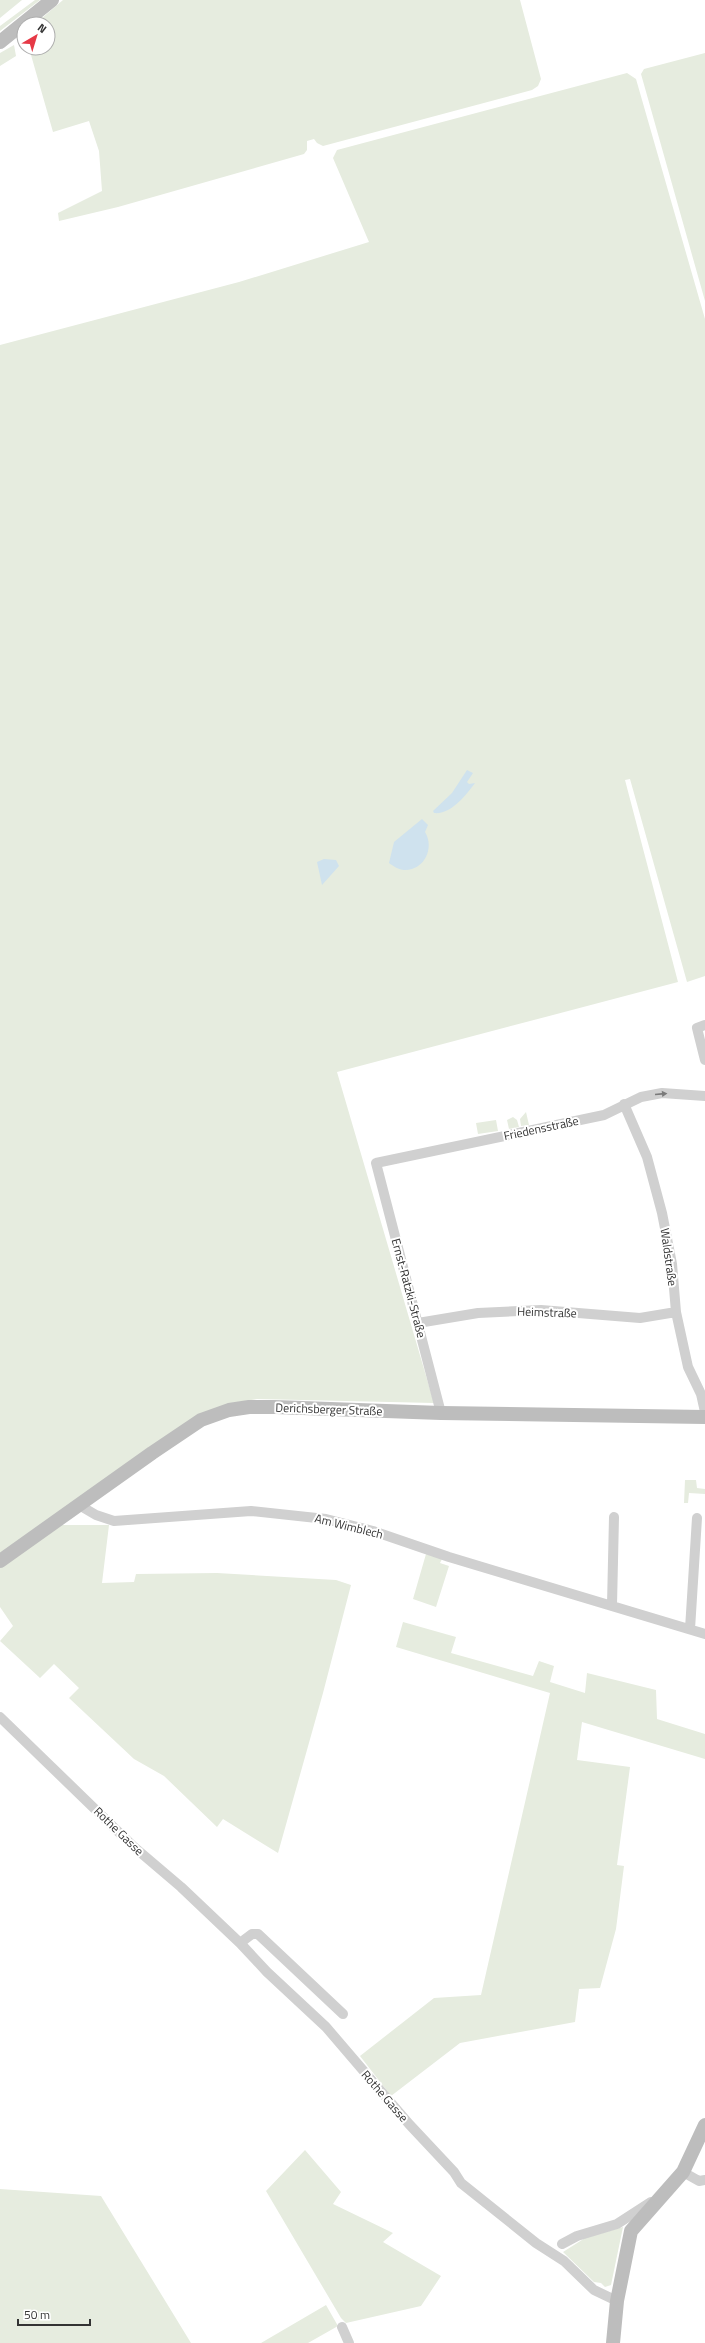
<svg xmlns="http://www.w3.org/2000/svg" width="705" height="2343" viewBox="0 0 705 2343" font-family="'Titillium Web',sans-serif">
  <style>
    .green { fill: #e6ecdf }
    .water { fill: #cfe2ee }
    .lines { fill: none; stroke-linecap: round; stroke-linejoin: round }
    .street { stroke: #d0d0d0; stroke-width: 10 }
    .secondary { stroke: #bdbdbd; stroke-width: 14 }
    .oneway { fill: #7a7a7a }
    .labels { text-anchor: middle; dominant-baseline: central; stroke-width: 4; stroke-linejoin: round; paint-order: stroke }
    .street-label { font-size: 12px; fill: #333; stroke: #fff }
  </style>
  <rect width="100%" height="100%" fill="#fff"/>
  <path class="green" d="M0,0H22L0,18Z
    M35,0H40L0,31V26Z
    M63,0H520L541,79L538,86L532,90L323,146L317,143L314,139L307,141V150L304,154L118,207L59,221L58,213L102,191L99,151L89,121L53,132L29,48H48V24H35Z
    M14,45L16,56L0,66V53Z
    M705,53V301L641,74L644,69Z
    M627,73L636,79L705,319V976L687,982L630,779L625,780L678,982L337,1072L434,1403L257,1399L232,1403L0,1555V345L239,282L369,242L333,158L337,150Z
    M526,1112L529,1125L521,1126L520,1119Z
    M513,1117L517,1120L519,1127L509,1129L507,1120Z
    M496,1120L498,1131L478,1134L476,1123Z
    M685,1480H696L697,1488L705,1489V1494L689,1493L688,1503H684Z
    M62,1525H109L102,1583L134,1582L136,1574L217,1573L336,1580L351,1585L323,1693L278,1853L223,1819L217,1827L164,1776L134,1759L69,1698L79,1688L54,1664L40,1678L0,1641L13,1626L0,1607V1568Z
    M426,1554L442,1559L440,1563L449,1566L436,1607L413,1599Z
    M403,1622L456,1637L451,1653L533,1676L539,1661L554,1666L550,1682L585,1693L587,1673L656,1690L657,1719L705,1734V1759L582,1722L577,1760L630,1767L617,1865L624,1866L616,1929L600,1988L579,1989L575,2022L460,2043L391,2096L360,2056L434,1998L481,1995L550,1693L396,1647Z
    M305,2150L341,2192L333,2204L393,2233L383,2242L441,2276L421,2306L346,2323L341,2318L266,2191Z
    M0,2189L101,2196L191,2343H0Z
    M623,2227L611,2285L605,2287L601,2283L594,2282L563,2252L585,2238Z
    M326,2305L338,2326L308,2343H261Z"/>
  <path class="water" d="M467,770L473,773L467,782L469,784L475,783C466,795 451,815 434,813L433,811L452,793Z
    M422,819L428,825L425,832C435,848 424,871 404,870C399,870 393,866 389,863L394,842Z
    M324,859L336,860L339,866L322,885L317,862Z"/>
  <g class="lines">
    <path class="street" d="M705,1025L697,1028L705,1060
      M624,1104L647,1157L662,1213L672,1264L676,1312L688,1367L701,1394L705,1412
      M418,1323L478,1313L541,1310L640,1318L676,1312
      M441,1413L376,1163L604,1115L641,1097L662,1093L705,1096
      M79,1505L96,1515L114,1521L251,1511L326,1519L373,1531L449,1557L705,1634
      M612,1605L614,1517
      M690,1629L697,1518
      M0,1717L134,1847L181,1887L240,1943L267,1972L326,2027L409,2124L454,2172L461,2183L536,2243L564,2261L594,2290L617,2301
      M240,1943L252,1934H258L343,2014
      M683,2172L699,2181L705,2180
      M562,2244L577,2236L617,2224L651,2202
      M342,2327L349,2343"/>
    <path class="secondary" d="M0,42L52,0
      M0,1561L152,1453L201,1420L229,1410L249,1407H275L441,1413L705,1417
      M613,2343L617,2301L631,2231L683,2172L705,2125"/>
  </g>
  <defs><path id="oneway-solid" d="M-6-.8H1V-3.2L6.5 0L1 3.2V.8H-6Z"/></defs>
  <use class="oneway" href="#oneway-solid" transform="translate(661 1094) rotate(-5)"/>
  <g class="labels">
    <g class="street-label">
      <text transform="translate(541 1128) rotate(-12)">Friedensstraße</text>
      <text transform="translate(669 1257) rotate(82)">Waldstraße</text>
      <text transform="translate(409 1288) rotate(75)">Ernst-Ratzki-Straße</text>
      <text transform="translate(547 1312) rotate(2)">Heimstraße</text>
      <text transform="translate(329 1409) rotate(2)">Derichsberger Straße</text>
      <text transform="translate(349 1526) rotate(14)">Am Wimblech</text>
      <text transform="translate(119 1831) rotate(44)">Rothe Gasse</text>
      <text transform="translate(385 2096) rotate(49)">Rothe Gasse</text>
    </g>
  </g>
  <g transform="translate(36 36) rotate(38)"><circle r="19" fill="#ffffff" stroke="#adadad"/>
  <path d="M0-3L7 15L0 10L-7 15Z" fill="#e63946"/>
  <text y="-6" font-size="11" font-weight="bold" text-anchor="middle" fill="#333333">N</text>
  </g>
  <path d="M18 2319v6h72v-6" fill="none" stroke="#333333" stroke-width="2"/>
  <text x="24" y="2319" font-size="12" fill="#333333" stroke="#ffffff" stroke-width="3" paint-order="stroke">50 m</text>
</svg>
